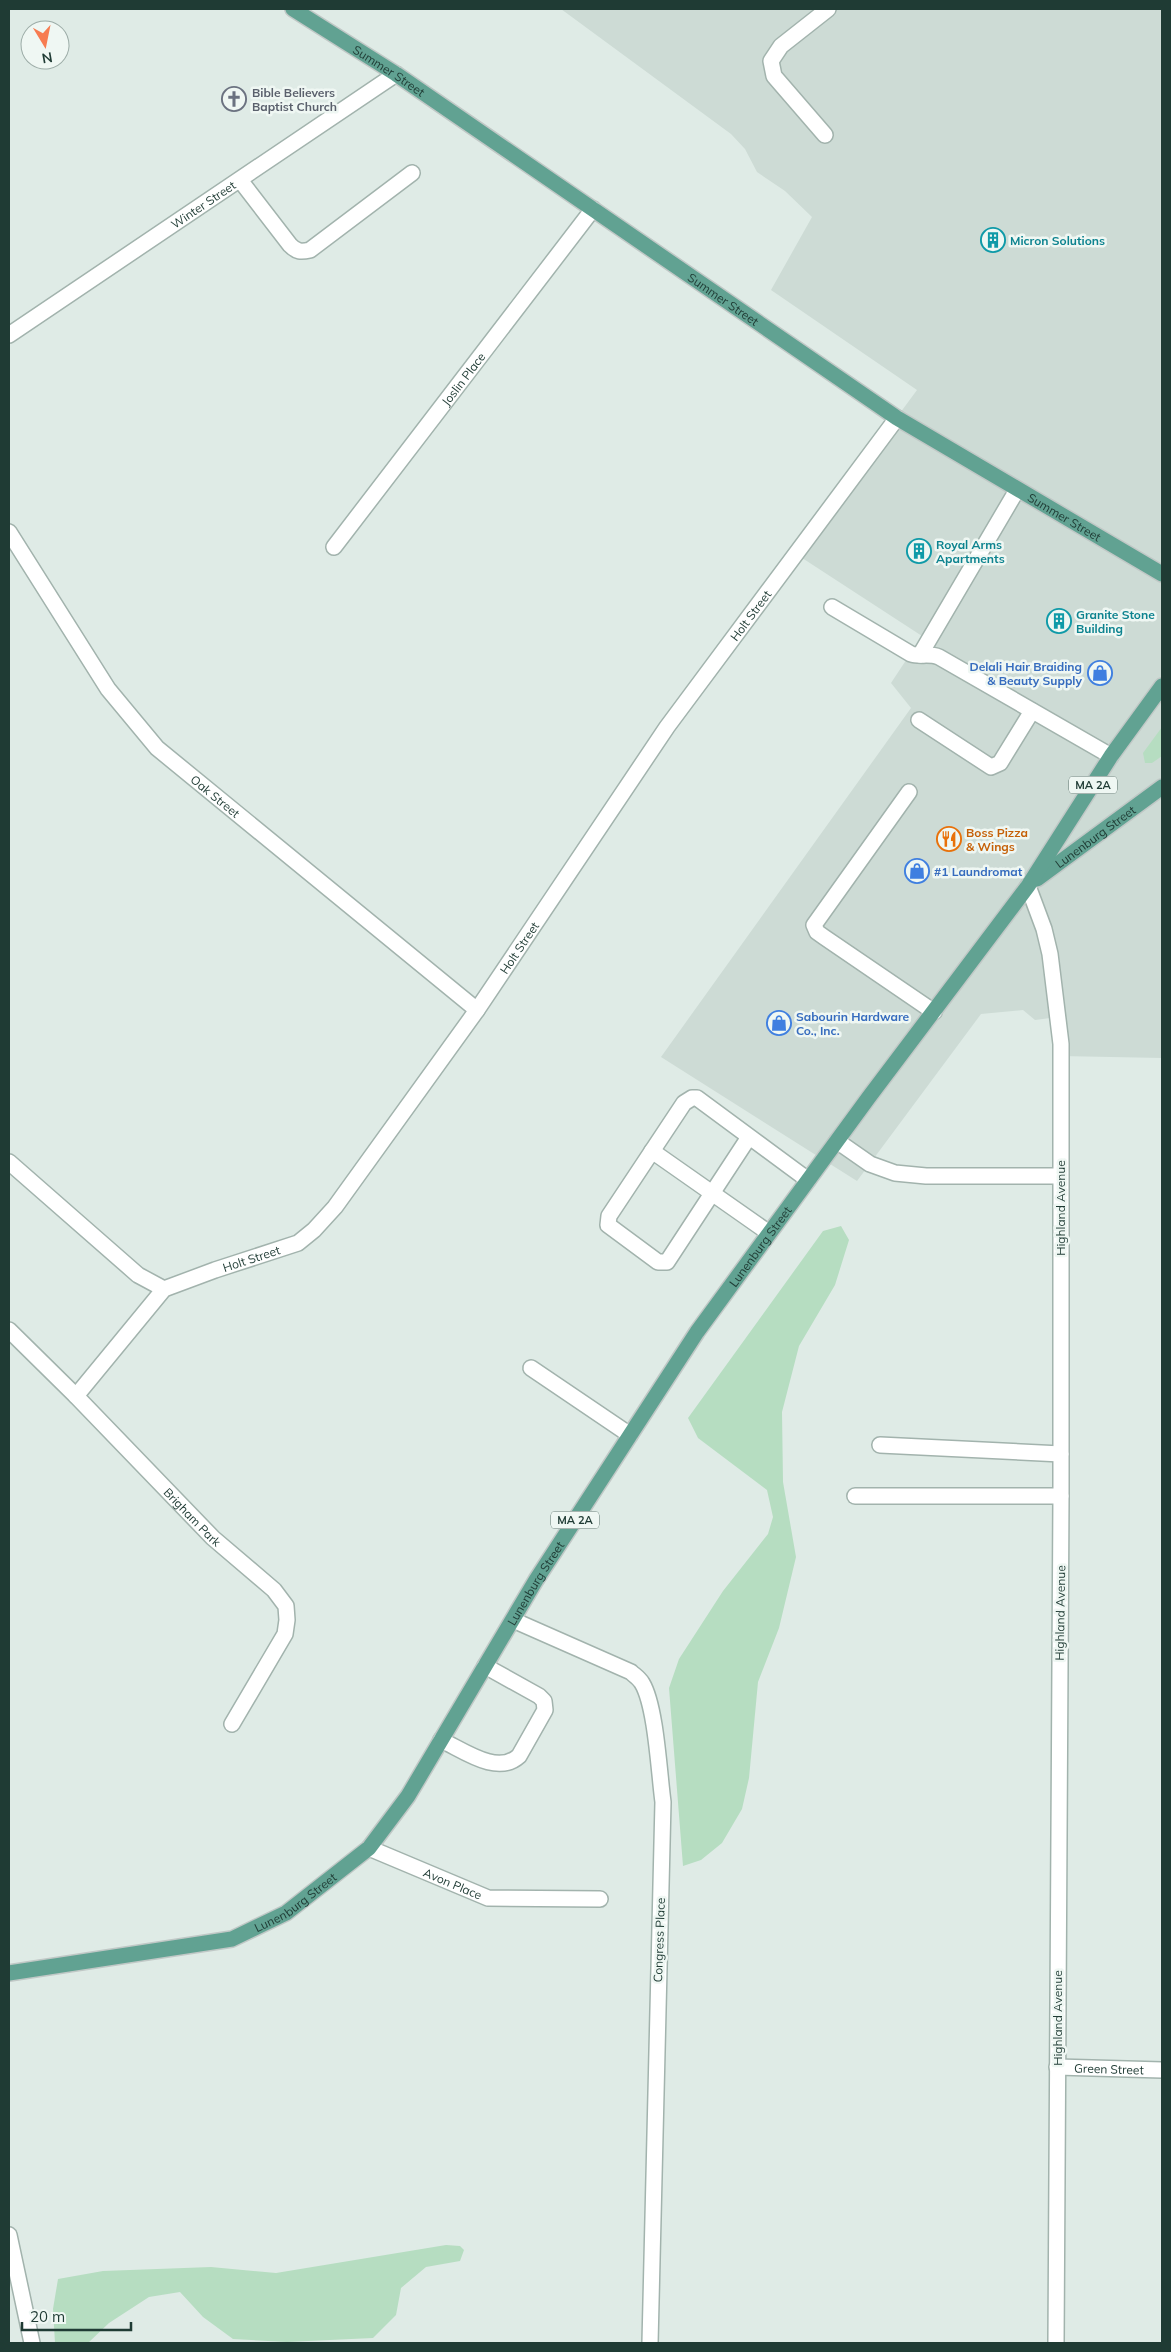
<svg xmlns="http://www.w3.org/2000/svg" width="1171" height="2352" viewBox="0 0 1171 2352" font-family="Mulish,sans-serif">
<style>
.built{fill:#cddbd5}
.green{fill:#b6ddc1}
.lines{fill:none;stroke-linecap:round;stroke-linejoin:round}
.minor-casing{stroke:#a2b3ad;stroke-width:18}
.major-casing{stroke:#c0c8c6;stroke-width:18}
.minor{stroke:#fff;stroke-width:15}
.major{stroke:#61a292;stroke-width:15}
.labels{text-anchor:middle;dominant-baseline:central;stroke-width:5;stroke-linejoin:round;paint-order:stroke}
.shield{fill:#eff7f3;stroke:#5d736d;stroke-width:1}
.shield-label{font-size:11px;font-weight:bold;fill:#1f3b34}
.street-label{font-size:12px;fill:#1f3b34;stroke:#eff7f3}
.worship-label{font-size:12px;font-weight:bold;fill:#5b616d;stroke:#eff7f3;text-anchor:start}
.culture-label{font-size:12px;font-weight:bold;fill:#0d838f;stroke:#eff7f3;text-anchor:start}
.shop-label{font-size:12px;font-weight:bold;fill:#366cbe;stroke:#eff7f3;text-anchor:start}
.food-label{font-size:12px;font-weight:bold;fill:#c56008;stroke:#eff7f3;text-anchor:start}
</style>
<rect width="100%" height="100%" fill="#dfebe6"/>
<path class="built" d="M561,9H1162V1058L1060,1056L1058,1017L1035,1020L1023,1010L981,1014L857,1181L661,1057L911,708L891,683L922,636L796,554L917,390L771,290L812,217L785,191L757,172L745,149L731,134Z"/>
<g class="green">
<path d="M1162,727V756L1152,763H1145L1143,753Z"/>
<path d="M841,1226L849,1240L835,1285L799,1346L782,1412L783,1482L796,1557L779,1628L758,1682L749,1778L742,1809L722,1843L701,1860L683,1866L669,1688L679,1659L723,1591L768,1534L773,1517L767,1490L698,1438L688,1418L823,1231Z"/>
<path d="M446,2245L460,2246L464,2250L460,2261L426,2267L401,2288L396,2315L373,2338L287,2342L233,2339L203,2317L180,2292L149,2297L109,2323L88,2343H55L53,2309L58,2279L103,2271L211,2267L276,2273Z"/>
</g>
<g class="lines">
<defs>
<g id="minor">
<path d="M825,135L774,76L771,61L781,46L828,9"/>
<path d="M240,180L290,245C297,252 301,252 310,250L412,173"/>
<path id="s1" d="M9,335L396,74"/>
<path id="s2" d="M9,532L108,689L157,748L477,1010"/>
<path id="s3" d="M334,547L593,209"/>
<path d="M832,607L911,654C920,657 929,653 939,657L1111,756"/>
<path d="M920,655L1017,490"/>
<path d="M919,720L991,767L1000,763L1032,711"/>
<path d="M909,792L814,925L817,932L824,937L934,1012"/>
<path d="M1028,886L1044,929L1050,954L1061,1044V1496L1056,2343"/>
<path d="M749,1137L667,1262H658L608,1225L609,1216L684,1103L692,1098H697C734,1125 771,1153 808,1180"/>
<path d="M837,1141L870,1164L895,1173L926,1176H1060"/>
<path d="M652,1151L769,1233"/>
<path d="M9,1162L138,1275L164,1289"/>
<path id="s4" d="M9,1330L76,1396L213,1538L274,1590L286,1606L287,1620L285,1634L232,1724"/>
<path d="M531,1368L630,1435"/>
<path id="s5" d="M76,1396L164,1289L215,1270L298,1243L314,1230L335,1207L477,1010L667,727L897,418"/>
<path d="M880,1445L1061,1454"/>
<path d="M855,1496H1061"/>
<path d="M513,1620L631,1672C634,1675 639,1678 642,1683C656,1706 659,1773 663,1802L650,2343"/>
<path d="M441,1740C463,1750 497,1776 519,1756L545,1710L544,1701L539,1696L485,1666"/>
<path id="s6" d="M369,1848L488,1898L600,1899"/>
<path id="s7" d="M1057,2067L1162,2070"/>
<path d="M9,2235L32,2343"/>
</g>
<g id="major">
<path id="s8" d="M293,9L396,74L897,418L1162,574"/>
<path id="s9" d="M1037,879L1162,787"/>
<path id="s10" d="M9,1973L232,1939L286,1913L369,1848L408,1796L536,1580L697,1332L869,1097L1028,886L1111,756L1162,686"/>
</g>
</defs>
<use href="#minor" class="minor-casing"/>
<use href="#major" class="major-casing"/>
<use href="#minor" class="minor"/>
<use href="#major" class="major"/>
</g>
<defs>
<symbol id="church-ring" viewBox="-11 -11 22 22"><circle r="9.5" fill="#eff7f3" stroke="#6b7280" stroke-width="1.5"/><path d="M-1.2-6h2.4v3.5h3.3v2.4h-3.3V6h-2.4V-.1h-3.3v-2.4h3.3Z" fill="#6b7280"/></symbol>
<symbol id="building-ring" viewBox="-11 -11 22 22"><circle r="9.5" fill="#eff7f3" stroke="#0f9aa8" stroke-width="1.5"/><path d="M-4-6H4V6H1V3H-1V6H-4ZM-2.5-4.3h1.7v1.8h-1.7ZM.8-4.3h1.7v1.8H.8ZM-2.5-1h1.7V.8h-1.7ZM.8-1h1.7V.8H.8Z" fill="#0f9aa8"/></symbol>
<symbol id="shop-ring" viewBox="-11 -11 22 22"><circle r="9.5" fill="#eff7f3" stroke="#3f7fe0" stroke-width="1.5"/><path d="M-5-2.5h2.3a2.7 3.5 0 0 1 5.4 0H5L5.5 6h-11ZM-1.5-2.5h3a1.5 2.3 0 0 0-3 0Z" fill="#3f7fe0"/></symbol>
<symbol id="restaurant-ring" viewBox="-11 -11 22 22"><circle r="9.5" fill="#eff7f3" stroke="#e8710a" stroke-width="1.5"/><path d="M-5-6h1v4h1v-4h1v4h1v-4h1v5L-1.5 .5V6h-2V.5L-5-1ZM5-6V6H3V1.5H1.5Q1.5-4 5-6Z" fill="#e8710a"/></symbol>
</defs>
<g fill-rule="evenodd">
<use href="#church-ring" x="220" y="85" width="28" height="28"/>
<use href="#building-ring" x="979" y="226" width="28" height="28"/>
<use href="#building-ring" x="905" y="537" width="28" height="28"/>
<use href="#building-ring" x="1045" y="607" width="28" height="28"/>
<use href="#shop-ring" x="1086" y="659" width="28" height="28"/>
<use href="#restaurant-ring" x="935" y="825" width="28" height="28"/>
<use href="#shop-ring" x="903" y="857" width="28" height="28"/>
<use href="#shop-ring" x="765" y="1009" width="28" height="28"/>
</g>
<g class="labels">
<g class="shield">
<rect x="1069" y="776.5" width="48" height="17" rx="4"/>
<rect x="551" y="1511.5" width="48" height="17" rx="4"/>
</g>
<g class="shield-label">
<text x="1093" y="785">MA 2A</text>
<text x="575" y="1520">MA 2A</text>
</g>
<g class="street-label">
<text stroke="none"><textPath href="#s8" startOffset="114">Summer Street</textPath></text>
<text stroke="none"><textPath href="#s1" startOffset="234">Winter Street</textPath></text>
<text stroke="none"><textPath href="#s8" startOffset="519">Summer Street</textPath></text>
<text stroke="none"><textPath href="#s3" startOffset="212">Joslin Place</textPath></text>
<text stroke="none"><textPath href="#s8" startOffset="924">Summer Street</textPath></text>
<text stroke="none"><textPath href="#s5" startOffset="1055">Holt Street</textPath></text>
<text stroke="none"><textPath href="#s2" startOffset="338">Oak Street</textPath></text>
<text stroke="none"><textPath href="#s9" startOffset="72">Lunenburg Street</textPath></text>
<text stroke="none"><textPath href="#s5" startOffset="650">Holt Street</textPath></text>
<text transform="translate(1060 1208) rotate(-90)">Highland Avenue</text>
<text stroke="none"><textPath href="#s10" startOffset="1109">Lunenburg Street</textPath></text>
<text stroke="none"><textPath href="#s5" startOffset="231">Holt Street</textPath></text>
<text stroke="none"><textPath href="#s4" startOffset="262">Brigham Park</textPath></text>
<text stroke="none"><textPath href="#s10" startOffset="704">Lunenburg Street</textPath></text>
<text transform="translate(1060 1613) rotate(-89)">Highland Avenue</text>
<text stroke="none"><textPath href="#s6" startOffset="91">Avon Place</textPath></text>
<text stroke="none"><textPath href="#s10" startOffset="299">Lunenburg Street</textPath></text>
<text transform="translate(659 1940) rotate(-88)">Congress Place</text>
<text transform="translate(1057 2018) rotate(-90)">Highland Avenue</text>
<text stroke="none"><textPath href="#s7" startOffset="52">Green Street</textPath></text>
</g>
<g class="worship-label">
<text x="252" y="92">Bible Believers<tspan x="252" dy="14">Baptist Church</tspan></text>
</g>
<g class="culture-label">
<text x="1010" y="240">Micron Solutions</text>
<text x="936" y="544">Royal Arms<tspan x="936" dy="14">Apartments</tspan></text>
<text x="1076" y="614">Granite Stone<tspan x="1076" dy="14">Building</tspan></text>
</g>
<g class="shop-label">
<text x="1082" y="666" text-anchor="end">Delali Hair Braiding<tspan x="1082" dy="14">&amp; Beauty Supply</tspan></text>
<text x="934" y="871">#1 Laundromat</text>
<text x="796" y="1016">Sabourin Hardware<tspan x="796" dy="14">Co., Inc.</tspan></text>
</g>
<g class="food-label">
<text x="966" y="832">Boss Pizza<tspan x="966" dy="14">&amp; Wings</tspan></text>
</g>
</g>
<rect width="1171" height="2352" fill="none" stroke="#1f3b34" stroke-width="20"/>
<g transform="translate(45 45) rotate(170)"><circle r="24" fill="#eff7f3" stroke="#9caca7"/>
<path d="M0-4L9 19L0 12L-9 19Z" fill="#f77c51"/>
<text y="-8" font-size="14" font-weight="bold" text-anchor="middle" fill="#1f3b34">N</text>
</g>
<path d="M22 2322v8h109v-8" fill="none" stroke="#1f3b34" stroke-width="2.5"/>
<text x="30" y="2322" font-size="15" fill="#1f3b34" stroke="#eff7f3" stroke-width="4" paint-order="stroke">20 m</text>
</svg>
